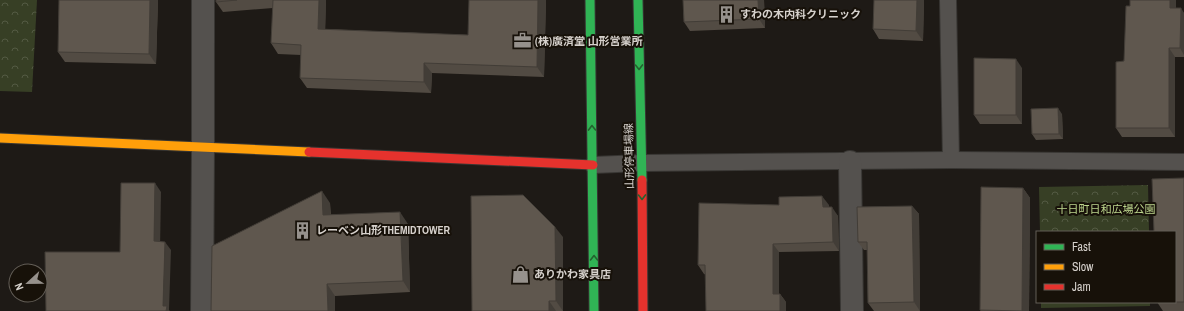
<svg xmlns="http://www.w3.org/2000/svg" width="1184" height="311" viewBox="0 0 1184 311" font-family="'Archivo Narrow','Noto Sans JP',sans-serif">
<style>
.park{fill:url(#park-crowns)}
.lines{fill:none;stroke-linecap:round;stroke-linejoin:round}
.lane-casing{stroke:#383633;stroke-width:18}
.street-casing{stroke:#383633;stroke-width:24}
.fast-casing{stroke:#383633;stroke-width:11}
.slow-casing{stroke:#383633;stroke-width:11}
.jam-casing{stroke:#383633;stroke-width:11}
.lane{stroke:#54514e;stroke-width:16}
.street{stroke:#54514e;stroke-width:22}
.fast{stroke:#30b455;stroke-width:9}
.slow{stroke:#ff9f0a;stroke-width:9}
.jam{stroke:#e5322d;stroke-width:9}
.wall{fill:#524b43}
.shaded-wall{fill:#423d37}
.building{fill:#5f574e;stroke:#423d37}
.oneway{stroke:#24622f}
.labels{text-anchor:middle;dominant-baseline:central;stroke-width:4;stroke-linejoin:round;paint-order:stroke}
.poi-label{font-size:11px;font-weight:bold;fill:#d6d1cc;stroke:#171109;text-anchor:start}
.street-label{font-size:11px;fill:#d6d1cc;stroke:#171109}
.park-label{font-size:11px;fill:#bcd58d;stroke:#171109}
</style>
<defs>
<pattern id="park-crowns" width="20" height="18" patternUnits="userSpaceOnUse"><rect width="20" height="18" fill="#373f25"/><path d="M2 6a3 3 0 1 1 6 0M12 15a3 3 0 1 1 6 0" fill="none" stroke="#535a43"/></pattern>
</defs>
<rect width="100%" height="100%" fill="#1e1a16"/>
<g class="park">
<path d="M0,0H37L32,92L0,91Z"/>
<path d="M1148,185L1149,232H1040L1039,187Z"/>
<path d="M1041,302H1150V306L1041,308Z"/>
</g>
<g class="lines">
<defs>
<g id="lane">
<path d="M948,0L951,160"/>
<path d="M593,165L642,163L951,160L1184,162"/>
</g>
<g id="street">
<path d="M850,162L852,311"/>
<path d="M202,311L203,147V0"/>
</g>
<g id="fast">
<path d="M590,0L594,311"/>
<path d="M638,0L642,180"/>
</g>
<path id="slow" d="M0,138L309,152"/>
<g id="jam">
<path d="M309,152L593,165"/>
<path d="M642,180L643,311"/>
</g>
</defs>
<use href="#lane" class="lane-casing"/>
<use href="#street" class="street-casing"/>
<use href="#fast" class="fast-casing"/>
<use href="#slow" class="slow-casing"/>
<use href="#jam" class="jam-casing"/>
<use href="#lane" class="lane"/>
<use href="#street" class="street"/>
<use href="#fast" class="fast"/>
<use href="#slow" class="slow"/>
<use href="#jam" class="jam"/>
</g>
<g class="wall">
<path d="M158,0L156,64L65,62L58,52Z"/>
<path d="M216,0H326L325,29L468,35L546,0L544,77L432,73L431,93L307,88L300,78L301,55L278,54L271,43L273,8L223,12L216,2Z"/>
<path d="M683,0H764L765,28L690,31L684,22Z"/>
<path d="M924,0L923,41L879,39L873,29Z"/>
<path d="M1130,0H1176V8L1184,13V57H1175V137H1122L1116,128L1130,6Z"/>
<path d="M1022,68V124H980L974,115Z"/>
<path d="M1062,114L1063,139L1036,140L1032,134Z"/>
<path d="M1184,178V311H1163L1157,302Z"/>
<path d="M1023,188L1030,198L1029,311H981L980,310Z"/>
<path d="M330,203L331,215L408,224L410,292L335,296V311H211Z"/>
<path d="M779,205H829V207L838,216L839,251L779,252V294H780L786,302L704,274L698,265Z"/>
<path d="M912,206L919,214L920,311H874L868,303L867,250H864L858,242Z"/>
<path d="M563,237V311H472Z"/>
</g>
<g class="shaded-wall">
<path d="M150,0H158L156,64L149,54Z"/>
<path d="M319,0H326L325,39L318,29Z"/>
<path d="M538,0H546L544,77L537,67Z"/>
<path d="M758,0H764L765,28L759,19Z"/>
<path d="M917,0H924L923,41L916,31Z"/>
<path d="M1170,0H1176V17L1170,8Z"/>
<path d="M1181,8L1184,13V55L1180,48Z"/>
<path d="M1169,48L1175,57V137L1169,128Z"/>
<path d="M1016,59L1022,68V124L1016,115Z"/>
<path d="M424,63L432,73L431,93L424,82Z"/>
<path d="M1058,108L1062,114L1063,139L1059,134Z"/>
<path d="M155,183L161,192L160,250L154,241Z"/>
<path d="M1023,188L1030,198L1029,311H1022Z"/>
<path d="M322,191L330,203L331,226L323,215Z"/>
<path d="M822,196L829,205V216L823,207Z"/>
<path d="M912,206L919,214L920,311L914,302Z"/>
<path d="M832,207L838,216L839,251L833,242Z"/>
<path d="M400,212L408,224L410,292L403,281Z"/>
<path d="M555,227L563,237V311L556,301Z"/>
<path d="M165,242L171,250L169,310L170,311H166L163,306Z"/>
<path d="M773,244L779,252V302L773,294Z"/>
<path d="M327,284L335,296V311H328Z"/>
<path d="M780,294L786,302V311H780Z"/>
<path d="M549,301L556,311H549Z"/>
</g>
<g class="building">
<path d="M59,0H150L149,54L58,52Z"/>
<path d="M216,0H237L216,2Z"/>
<path d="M273,0H319L318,29L468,35L469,0H538L537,67L424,63V82L300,78L301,45L271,43Z"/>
<path d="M683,0H758L759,19L684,22Z"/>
<path d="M874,0H917L916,31L873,29Z"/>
<path d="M1130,0H1170V8H1181L1180,48H1169V128H1116V62L1124,61L1126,6H1130Z"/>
<path d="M974,58L1016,59V115H974Z"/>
<path d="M1058,108L1059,134H1032L1031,109Z"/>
<path d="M1184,178V302H1175V232H1154L1152,179Z"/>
<path d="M121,183H155L154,241L165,242L163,306H167L166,311H46L45,252H120Z"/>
<path d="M981,187L1023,188L1022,311L980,310Z"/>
<path d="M322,191L323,215L400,212L403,281L327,284L328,311H211L212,246Z"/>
<path d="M523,195L555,227L556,301H549V311H472L471,196Z"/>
<path d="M822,196L823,207H832L833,242L773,244V294H780V311H706L705,265H698L699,203L779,205V197Z"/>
<path d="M912,206L914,302L868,303L867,242H858L857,207Z"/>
</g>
<defs><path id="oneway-chevron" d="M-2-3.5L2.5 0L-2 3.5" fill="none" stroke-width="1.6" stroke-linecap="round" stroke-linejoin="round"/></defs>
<g class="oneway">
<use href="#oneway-chevron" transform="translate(639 67) rotate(89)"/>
<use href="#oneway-chevron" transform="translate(592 128) rotate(-91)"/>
<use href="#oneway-chevron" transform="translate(642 197) rotate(89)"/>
<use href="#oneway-chevron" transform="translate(594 258) rotate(-90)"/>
</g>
<defs>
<symbol id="building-bare" viewBox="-9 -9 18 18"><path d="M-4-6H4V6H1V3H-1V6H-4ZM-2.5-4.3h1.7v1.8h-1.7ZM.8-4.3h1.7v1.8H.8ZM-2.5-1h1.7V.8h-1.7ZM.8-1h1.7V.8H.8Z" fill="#96918c" stroke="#171109" stroke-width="2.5" paint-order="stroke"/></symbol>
<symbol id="office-bare" viewBox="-9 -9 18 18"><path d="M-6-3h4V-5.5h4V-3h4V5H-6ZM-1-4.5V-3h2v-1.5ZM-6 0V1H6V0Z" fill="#96918c" stroke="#171109" stroke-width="2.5" paint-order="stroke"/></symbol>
<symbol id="shop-bare" viewBox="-9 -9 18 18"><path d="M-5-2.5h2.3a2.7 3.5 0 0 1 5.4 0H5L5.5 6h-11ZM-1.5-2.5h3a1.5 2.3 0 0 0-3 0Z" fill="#96918c" stroke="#171109" stroke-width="2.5" paint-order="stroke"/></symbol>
</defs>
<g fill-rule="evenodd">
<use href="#building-bare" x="714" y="2" width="25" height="25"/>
<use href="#office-bare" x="510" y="28" width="25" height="25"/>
<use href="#building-bare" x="290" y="218" width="25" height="25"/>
<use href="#shop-bare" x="508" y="262" width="25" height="25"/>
</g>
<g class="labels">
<g class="poi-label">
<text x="740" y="14">すわの木内科クリニック</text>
<text x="535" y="41">(株)廣済堂 山形営業所</text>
<text x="316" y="230">レーベン山形THEMIDTOWER</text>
<text x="534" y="274">ありかわ家具店</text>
</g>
<g class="street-label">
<text transform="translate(629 156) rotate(-91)">山形停車場線</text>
</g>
<g class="park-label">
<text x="1106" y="209">十日町日和広場公園</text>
</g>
</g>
<rect x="1036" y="231" width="140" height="72" fill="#171109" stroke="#635e57"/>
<rect x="1044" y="244" width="20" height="6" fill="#30b455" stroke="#635e57"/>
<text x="1072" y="251" font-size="12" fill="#d6d1cc">Fast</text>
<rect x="1044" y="264" width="20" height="6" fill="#ff9f0a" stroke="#635e57"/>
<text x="1072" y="271" font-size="12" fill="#d6d1cc">Slow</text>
<rect x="1044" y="284" width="20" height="6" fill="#e5322d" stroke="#635e57"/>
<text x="1072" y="291" font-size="12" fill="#d6d1cc">Jam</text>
<g transform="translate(28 283) rotate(248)"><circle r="19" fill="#171109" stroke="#635e57"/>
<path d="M0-3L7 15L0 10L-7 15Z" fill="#96918c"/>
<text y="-6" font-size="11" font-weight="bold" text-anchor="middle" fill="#d6d1cc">N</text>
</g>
</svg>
